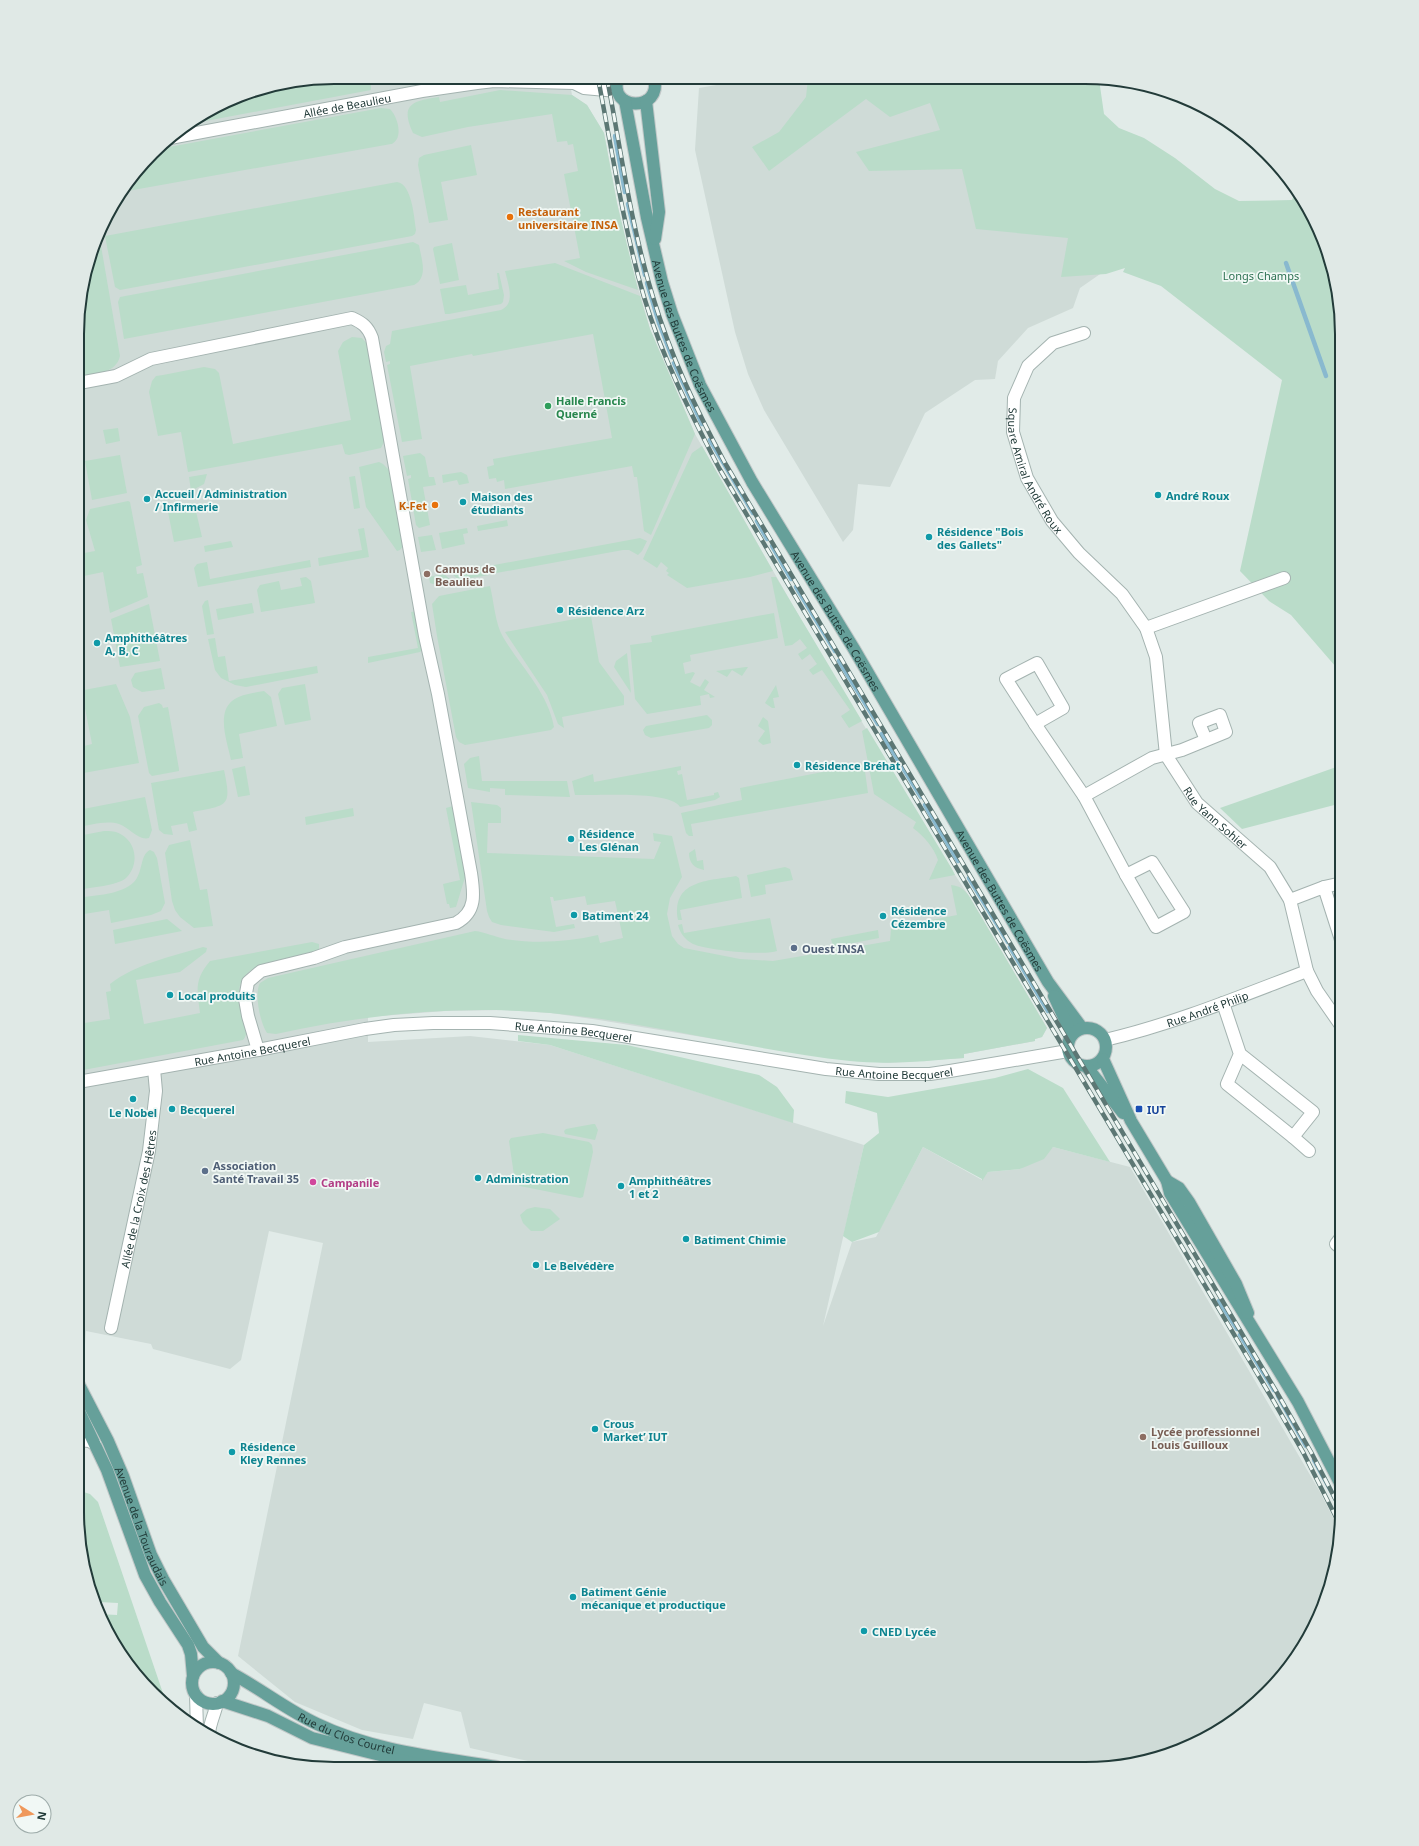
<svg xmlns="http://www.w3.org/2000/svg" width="1419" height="1846" viewBox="0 0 1419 1846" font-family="'Noto Sans',sans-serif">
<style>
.built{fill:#cfdbd7}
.green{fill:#badcc9}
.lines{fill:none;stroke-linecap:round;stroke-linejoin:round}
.stream{stroke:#89b9cf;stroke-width:4.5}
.minor-casing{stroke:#a4b3b0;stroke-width:14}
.major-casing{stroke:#c1c8c8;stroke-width:14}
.minor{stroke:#fff;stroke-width:12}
.major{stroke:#66a09a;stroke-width:12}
.rail-casing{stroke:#5c7774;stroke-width:4.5}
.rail{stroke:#f1f8f5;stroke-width:3;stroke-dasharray:9;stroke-linecap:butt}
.food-dot{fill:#e8710a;stroke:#f1f8f5;stroke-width:1.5}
.leisure-dot{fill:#2e9e5b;stroke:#f1f8f5;stroke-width:1.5}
.culture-dot{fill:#0f9aa8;stroke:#f1f8f5;stroke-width:1.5}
.education-dot{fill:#8d6e63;stroke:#f1f8f5;stroke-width:1.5}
.service-dot{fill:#5c6f8a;stroke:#f1f8f5;stroke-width:1.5}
.transit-dot{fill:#1a4fb4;stroke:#f1f8f5;stroke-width:1.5}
.hotel-dot{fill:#d1479c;stroke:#f1f8f5;stroke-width:1.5}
.labels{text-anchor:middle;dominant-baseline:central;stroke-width:3.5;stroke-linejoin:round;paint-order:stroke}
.street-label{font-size:11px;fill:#223b39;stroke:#f1f8f5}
.food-label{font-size:11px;font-weight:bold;fill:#c56008;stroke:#f1f8f5;text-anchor:start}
.park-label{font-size:11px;fill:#2d7152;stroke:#f1f8f5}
.leisure-label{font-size:11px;font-weight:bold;fill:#27864d;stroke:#f1f8f5;text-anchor:start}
.culture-label{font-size:11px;font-weight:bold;fill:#0d838f;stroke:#f1f8f5;text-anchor:start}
.education-label{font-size:11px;font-weight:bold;fill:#785e54;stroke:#f1f8f5;text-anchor:start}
.service-label{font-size:11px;font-weight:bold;fill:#4e5e75;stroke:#f1f8f5;text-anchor:start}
.transit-label{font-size:11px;font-weight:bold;fill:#164399;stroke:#f1f8f5;text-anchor:start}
.hotel-label{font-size:11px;font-weight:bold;fill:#b23c85;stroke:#f1f8f5;text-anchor:start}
.rim{fill:none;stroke:#223b39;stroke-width:2}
</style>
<rect width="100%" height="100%" fill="#e1ebe8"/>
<g class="built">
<path d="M334,77L569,78L572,95L587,105L604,133L617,203L629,256L650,329L695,434L820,653L955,875L969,896L1047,1028L1042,1037L1035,1039V1041L964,1054V1058L889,1063L830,1058L599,1020L551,1013L502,1010L445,1011L368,1017V1042L470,1036L550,1045L864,1145L823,1326L852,1242L876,1237L923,1147L982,1180L988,1172L1020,1169L1053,1147L1130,1167L1320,1492L1341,1533L1328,1594L1299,1654L1255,1705L1199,1742L1151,1760L1085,1769L559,1768L470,1748L461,1712L424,1703L413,1739L362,1730L295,1702L238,1656L323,1243L269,1231L241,1360L230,1369L153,1349L151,1344L86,1331L84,1358L77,1360L79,300L111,206L165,141L251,91Z"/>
<path d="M757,78L1092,79L1129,254L1080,288L1073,308L1028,328L998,361L995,379L975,380L925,413L890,487L858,484L853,530L843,542L764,410L748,374L735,332L695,150L699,88Z"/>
</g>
<g class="green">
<path d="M334,77H416L371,85V90L195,123L251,91Z"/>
<path d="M808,78L1099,79L1104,114L1119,128L1144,138L1175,158L1215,189L1239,201L1292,200L1296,191L1315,220L1333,268L1342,334V674L1291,615L1269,601L1240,571L1282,380L1161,286L1123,272L1125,268L1106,274L1061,277L1068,238L976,229L962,169L869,171L856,152L940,130L930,103L890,117L866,99L769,171L752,147L779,132L806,97Z"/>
<path d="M500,90L572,95L587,105L604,133L617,203L638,290L586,272L564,261L580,258L564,174L578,171L573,144L568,145L567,141L557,142L552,114L468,127L422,137L413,133C399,103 414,101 439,97L440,102Z"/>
<path d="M381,108L390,109C398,117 404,139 391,144L122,192L158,149Z"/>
<path d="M471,145L477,175L441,182L448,220L429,223L418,165L419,158L424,155Z"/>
<path d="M397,182C412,184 414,217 416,230L415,234L412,236L120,290L115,287L105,236Z"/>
<path d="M100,240L120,356C116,374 94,374 79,376V300Z"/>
<path d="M413,242L419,245C421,258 429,277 414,285L124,339L118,302L120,297Z"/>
<path d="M452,243L459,280L440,284L433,249L434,247Z"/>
<path d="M555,263L640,296L650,329L695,434L651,535L644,531L637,477H634L632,466L505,489L504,480L497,482L496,478L489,479L487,467L494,465L493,459L612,438L593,334L473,356L472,354L410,366L422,439L402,442L387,365L390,364V361L386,362L384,352L386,346L390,344L392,331L501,310C516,304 508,284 505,271Z"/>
<path d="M497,273H499L504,295L503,302L501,304L449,314H445L440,289L466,285L468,295L499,289Z"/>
<path d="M352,337L362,338L369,346L385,440L381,448L349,455L345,454L342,444L188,472L181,432L158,436L149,392L152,381L156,376L163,375L204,367L215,369L219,373L233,444L351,420L338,351L343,342Z"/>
<path d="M118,428L120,441L106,444L103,430Z"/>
<path d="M702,446L773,571L750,577L687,588L667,575L669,573L666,571L668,568L661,562L657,568L643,559L692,453Z"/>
<path d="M420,453L425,457L429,477H434L436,485L423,487L430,525L419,528L416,525L408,479L411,478V475L407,476L403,456Z"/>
<path d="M120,455L127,493L92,500L85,461Z"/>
<path d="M379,462L383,464L390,471L403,546L400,550L397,551L366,507L359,467Z"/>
<path d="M461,472L467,475L469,483L459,485L457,480L443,483L442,475Z"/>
<path d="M207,474L204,484L191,491L189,477Z"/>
<path d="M355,476L360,508L354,509L349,477Z"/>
<path d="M128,501L130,502L142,565L136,567L137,574L143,573L148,597L110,613L103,572L79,577V554L95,551L86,520L90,509Z"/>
<path d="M194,503L202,537L174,542L167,507Z"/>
<path d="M507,520L508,526L478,531L477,526Z"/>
<path d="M364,528L369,557L319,566L318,558L362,550L358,529Z"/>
<path d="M467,528L468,533L463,534L465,544L442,549L439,533Z"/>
<path d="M432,535L436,550L421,552L418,537Z"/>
<path d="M640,538L647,541L642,551L638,555L629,550H623L491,574L489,566Z"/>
<path d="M231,541L233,547L205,552L204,546Z"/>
<path d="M310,560L311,567L198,587L194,568L197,564L207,562L210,579Z"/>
<path d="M487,566L489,575L459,580L451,573Z"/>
<path d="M444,574L452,581L433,584L430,583L429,577Z"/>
<path d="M306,577L311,581L315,603L261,612L257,590L260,585L279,581L281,590L302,586L300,578Z"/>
<path d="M771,577H776L862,721L849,728L841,716L850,710L822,670L813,675L809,670L817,664L810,654L802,660L798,654L807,648L800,639L792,645L785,646Z"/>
<path d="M490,586C494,602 495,623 503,637C520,666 548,692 554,727L551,730L465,745L459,742L456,737L437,636L432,604L439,596Z"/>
<path d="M208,600L214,634L207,635L202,606L205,601Z"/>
<path d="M252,603L254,613L218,620L216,609Z"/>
<path d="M149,604L160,661L120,667L111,619Z"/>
<path d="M417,611L422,650L420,652L368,663V657L418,648L411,612Z"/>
<path d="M774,613L778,638L690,655L691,661L683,663L685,674L693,672L695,673L690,682L700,687L705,679L709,682L704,690L715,697L710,698L709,694L700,696L701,705L647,714L635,699L630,645L652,642L651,636Z"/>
<path d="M591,616L599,662L624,696V705L562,717L564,728L558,724L547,695L505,632Z"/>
<path d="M215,638L218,657L225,656L229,681L317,666L318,673L246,687L235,685L221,678L215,670L208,639Z"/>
<path d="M627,653L631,693L614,667L616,661Z"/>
<path d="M746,667H748L742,676L732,670L727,677L716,671Z"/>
<path d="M161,668L165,689L142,692L133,687L131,680L135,673Z"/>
<path d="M116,684L130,717L139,763L78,774V758L84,757V746L92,744L82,693L84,690Z"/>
<path d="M305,684L311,720L285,725L278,694L282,688Z"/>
<path d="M776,685L779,697L773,698L775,708H772L765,703Z"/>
<path d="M264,691L271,697L277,726L239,734L243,758L231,760C228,744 216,714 232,701C240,694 254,693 264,691Z"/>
<path d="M159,703L162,705L163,708L168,707L179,769V771L152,776L149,773L138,716L144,707Z"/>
<path d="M707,715L712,720V725L709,728L651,738L645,735L643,730L646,726Z"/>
<path d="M763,717L768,721L771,743L763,745L758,741L765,731L758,726Z"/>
<path d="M867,728L952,869L955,875L929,880L938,860C934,848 924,836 913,828L916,822L874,794L862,731Z"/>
<path d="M479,756L482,781H567L570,797L505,795V789L490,788V792L468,788L464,764L470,758Z"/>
<path d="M864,764L868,793L691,824L693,836H689L686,833L681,813L742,800L740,788Z"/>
<path d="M1342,765V803L1242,829L1220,808Z"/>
<path d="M245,766L250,795L238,797L232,769Z"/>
<path d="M681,766V770L677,771L678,775L682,774L687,800L714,795V793L718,792L720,797L715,800L680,807C671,790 595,796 575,795L572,781L593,774L594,782Z"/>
<path d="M224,770C232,807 228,805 193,812L197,830L189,832L187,823L171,826L173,835L164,834L159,830L151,783Z"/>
<path d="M145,797L152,830L149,838C138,841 129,827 119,824C106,820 91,825 78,827V810Z"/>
<path d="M471,802L497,805L501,808V823H488L487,853L654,859L661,842L654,841L653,833L672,836L682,877L670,898L667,914L672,936L678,944L684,948L740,959L773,961L890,941L891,928L957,915L951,885C960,886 964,889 969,896L1047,1028L1042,1037L1035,1039V1041L964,1054V1058C926,1061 888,1065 850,1061C749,1050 651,1022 550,1013C458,1005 367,1014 276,1034L267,1033C260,1023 254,993 260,983L268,978L475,931C485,932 495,937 505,939C537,944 567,942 598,935L600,943L623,938L615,901L587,905L585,896L554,901L553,897H550L556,927L574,924L575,928L554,932L501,925L492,922L489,917L487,911Z"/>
<path d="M453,806L466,874L456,907L450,908L449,904H447L443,884L460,880L446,808Z"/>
<path d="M353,808L354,816L306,825L305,817Z"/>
<path d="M104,831C110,831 117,831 122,835C137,844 139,866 126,878C117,886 91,887 78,890V836Z"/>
<path d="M190,840L200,890L207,889L213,926L194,928L180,917L175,910L172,901L165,853L169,845Z"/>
<path d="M695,849L697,861L703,860L704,870C694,868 689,863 689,853Z"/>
<path d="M150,850L154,852L157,858L165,903L161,911L151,915L111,923L109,910L78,915V898C95,895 121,895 134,882C143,873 140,854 150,850Z"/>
<path d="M785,867L790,869L793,880L765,885L766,894L751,897L747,875Z"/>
<path d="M736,876L739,878L742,898L680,910L682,920H678C671,880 708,881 736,876Z"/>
<path d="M770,918L777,951C762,956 707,950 693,944C685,940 680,933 678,925L682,924L684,933Z"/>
<path d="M167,919L182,931L115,944L113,930Z"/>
<path d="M878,930L879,938L833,947L831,939Z"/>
<path d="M312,942L319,944V951C302,955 266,961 253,969C221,988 257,1025 243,1040L78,1071V1024L110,1019L106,992L111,991L110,984C137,963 171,957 203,947L207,948L206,952L180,972L136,980L144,1024L200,1013C197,990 194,980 210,961Z"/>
<path d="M518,1035L627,1045L759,1075L777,1087L794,1110L793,1123L550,1045L518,1041Z"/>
<path d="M1028,1069L1063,1088L1110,1162L1053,1147L1044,1159L1020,1169L988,1172L982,1181V1179L923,1147L879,1232L852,1242L843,1236L864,1145L879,1133L877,1113L845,1103L846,1091L888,1097L995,1078Z"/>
<path d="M593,1124H595L598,1130L595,1140L565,1134L564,1131L566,1129Z"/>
<path d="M543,1133L589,1142L592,1145L593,1152L583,1197L580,1198L520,1186L515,1182L509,1141L511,1138Z"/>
<path d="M535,1207L550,1209L560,1219L543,1231H531L523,1223L520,1215L527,1209Z"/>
<path d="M77,1490L90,1494L98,1502L167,1705L141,1682L104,1626L99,1614L117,1615L118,1603L99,1602L98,1612L86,1578L77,1512Z"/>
</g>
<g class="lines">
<g class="stream">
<path d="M615,136L625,192"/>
<path d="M628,204L645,275"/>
<path d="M1286,263L1326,376"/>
<path d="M647,283L659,323L672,357"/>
<path d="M674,363L702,424"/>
<path d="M710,440L753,513"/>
<path d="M757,521L767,539"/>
<path d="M772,546L791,579"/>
<path d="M796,587L835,651"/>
<path d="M839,661L878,724"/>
<path d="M882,734L921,797"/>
<path d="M925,805L958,861"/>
<path d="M969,878L1008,942"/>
<path d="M1010,947L1048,1011"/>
<path d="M1219,1301L1237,1329"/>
<path d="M1240,1335L1274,1390"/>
<path d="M1278,1396L1306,1446"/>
<path d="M1314,1460L1341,1509"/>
</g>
<defs>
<g id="minor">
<path d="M574,83L584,88L617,91"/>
<path id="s1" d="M170,138L422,91L477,83L494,81L574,83L586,80L617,79"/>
<path id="s2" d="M1084,333L1053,343L1028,366L1014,398L1013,432L1027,478L1052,521L1079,553L1122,594L1146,628L1156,657L1166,755L1197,803L1270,867L1290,900L1307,971L1317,991L1342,1027"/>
<path d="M79,383L116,376L151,359L352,318C363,323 368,327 372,338L425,636L438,694L471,873C474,893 477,912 456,923L345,947L314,958L261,971L248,982L245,999L248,1016L258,1050"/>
<path d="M1146,628L1284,578"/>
<path d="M1037,663L1063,708L1035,724L1006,679Z"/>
<path d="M1035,724L1084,796L1126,875"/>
<path d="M1084,796L1152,758L1182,750L1226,732L1220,715L1199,723L1206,740"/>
<path d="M1152,862L1184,912L1156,927L1126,875Z"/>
<path d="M1324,887L1342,883"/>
<path d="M1290,900L1324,887L1342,943"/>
<path d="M1223,1003L1240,1054L1227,1084L1293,1137L1313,1112L1240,1054"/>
<path id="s3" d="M1105,1040C1174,1024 1241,996 1307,971"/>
<path id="s4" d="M78,1082L258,1050L365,1029L394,1025L433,1023H490L592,1031L826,1069L879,1074H930L950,1071L1068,1051"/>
<path d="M1293,1137L1309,1151"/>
<path d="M1342,1249L1336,1244L1342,1236"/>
<path id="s5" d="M111,1328L149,1151L156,1091L154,1069"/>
<path d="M77,1440L89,1441L95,1444"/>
<path d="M196,1695L197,1729"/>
<path d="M209,1735C209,1724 215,1714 217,1703"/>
</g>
<g id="major">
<path d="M618,78C607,111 663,113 654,78"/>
<path id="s6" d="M625,101L647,218L662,282L672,314L700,385L752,482L854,649L1048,982L1082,1028"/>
<path d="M646,101L659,212L655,239"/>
<path d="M1054,996L1072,1035"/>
<circle cx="1087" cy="1047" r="19"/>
<path d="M1103,1059L1131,1121L1167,1181L1170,1193L1298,1402L1341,1485"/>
<path d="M1086,1066L1123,1113"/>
<path d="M1167,1181L1179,1188L1189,1202L1236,1284L1248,1313"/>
<path id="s7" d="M77,1381L108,1441L123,1476L151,1555L163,1579L203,1647L219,1663"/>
<path d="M77,1407L107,1470L145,1575L160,1602L188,1645L191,1654L193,1676"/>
<circle cx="213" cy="1683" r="21"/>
<path id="s8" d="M231,1673C261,1689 287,1710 317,1724C373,1751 437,1757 497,1767"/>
<path d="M222,1701L268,1716L312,1738L428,1767"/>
</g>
</defs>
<use href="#minor" class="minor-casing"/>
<use href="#major" class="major-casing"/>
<use href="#minor" class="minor"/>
<use href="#major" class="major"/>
<defs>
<g id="rail">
<path d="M598,78C612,150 623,225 644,297C662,357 690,412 719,468L1270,1395L1303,1452L1341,1527"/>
<path d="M607,78C621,151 631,226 653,297C671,357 696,409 725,463L1276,1391L1311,1452L1341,1510"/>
</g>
</defs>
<use href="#rail" class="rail-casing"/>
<use href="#rail" class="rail"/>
</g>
<g class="food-dot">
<circle cx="510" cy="217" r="4"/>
<circle cx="435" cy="505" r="4"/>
</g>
<circle class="leisure-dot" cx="548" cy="406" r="4"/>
<g class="culture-dot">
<circle cx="1158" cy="495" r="4"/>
<circle cx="147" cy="499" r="4"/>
<circle cx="463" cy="502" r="4"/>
<circle cx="929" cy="537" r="4"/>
<circle cx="560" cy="610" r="4"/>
<circle cx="97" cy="643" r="4"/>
<circle cx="797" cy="765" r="4"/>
<circle cx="571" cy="839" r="4"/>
<circle cx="574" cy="915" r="4"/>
<circle cx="883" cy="916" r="4"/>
<circle cx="170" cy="995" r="4"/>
<circle cx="133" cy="1099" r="4"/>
<circle cx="172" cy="1109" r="4"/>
<circle cx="478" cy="1178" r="4"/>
<circle cx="621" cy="1186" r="4"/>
<circle cx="686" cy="1239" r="4"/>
<circle cx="536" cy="1265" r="4"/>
<circle cx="595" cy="1429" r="4"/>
<circle cx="232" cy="1452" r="4"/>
<circle cx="573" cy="1597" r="4"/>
<circle cx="864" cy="1631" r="4"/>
</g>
<g class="education-dot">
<circle cx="427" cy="574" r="4"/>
<circle cx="1143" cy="1437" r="4"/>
</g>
<g class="service-dot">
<circle cx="794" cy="948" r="4"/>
<circle cx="205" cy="1171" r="4"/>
</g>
<rect class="transit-dot" x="1135" y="1105" width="8" height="8" rx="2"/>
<circle class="hotel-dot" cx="313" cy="1182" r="4"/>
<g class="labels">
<g class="street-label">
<text stroke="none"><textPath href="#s1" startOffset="180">Allée de Beaulieu</textPath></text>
<text stroke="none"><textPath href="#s6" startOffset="243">Avenue des Buttes de Coësmes</textPath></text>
<text stroke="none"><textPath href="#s2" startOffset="179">Square Amiral André Roux</textPath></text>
<text stroke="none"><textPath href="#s6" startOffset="567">Avenue des Buttes de Coësmes</textPath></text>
<text stroke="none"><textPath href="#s2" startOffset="586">Rue Yann Sohier</textPath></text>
<text stroke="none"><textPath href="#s6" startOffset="891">Avenue des Buttes de Coësmes</textPath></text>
<text stroke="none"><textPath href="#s3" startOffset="107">Rue André Philip</textPath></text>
<text stroke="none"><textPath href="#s4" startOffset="501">Rue Antoine Becquerel</textPath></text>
<text stroke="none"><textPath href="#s4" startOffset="177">Rue Antoine Becquerel</textPath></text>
<text stroke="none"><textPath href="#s4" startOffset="825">Rue Antoine Becquerel</textPath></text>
<text stroke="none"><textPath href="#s5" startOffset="132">Allée de la Croix des Hêtres</textPath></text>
<text stroke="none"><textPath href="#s7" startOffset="159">Avenue de la Touraudais</textPath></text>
<text stroke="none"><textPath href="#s8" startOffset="131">Rue du Clos Courtel</textPath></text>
</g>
<g class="food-label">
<text x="518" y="211">Restaurant<tspan x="518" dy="13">universitaire INSA</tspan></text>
<text x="427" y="505" text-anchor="end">K-Fet</text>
</g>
<g class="park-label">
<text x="1261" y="275">Longs Champs</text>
</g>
<g class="leisure-label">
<text x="556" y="400">Halle Francis<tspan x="556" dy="13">Querné</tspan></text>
</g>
<g class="culture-label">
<text x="155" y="493">Accueil / Administration<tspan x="155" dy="13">/ Infirmerie</tspan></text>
<text x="1166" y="495">André Roux</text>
<text x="471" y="496">Maison des<tspan x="471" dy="13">étudiants</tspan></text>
<text x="937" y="531">Résidence "Bois<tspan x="937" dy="13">des Gallets"</tspan></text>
<text x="568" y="610">Résidence Arz</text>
<text x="105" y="637">Amphithéâtres<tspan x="105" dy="13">A, B, C</tspan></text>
<text x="805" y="765">Résidence Bréhat</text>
<text x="579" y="833">Résidence<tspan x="579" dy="13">Les Glénan</tspan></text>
<text x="891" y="910">Résidence<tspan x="891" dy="13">Cézembre</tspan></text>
<text x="582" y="915">Batiment 24</text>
<text x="178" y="995">Local produits</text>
<text x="180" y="1109">Becquerel</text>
<text x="133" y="1112" text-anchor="middle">Le Nobel</text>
<text x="486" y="1178">Administration</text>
<text x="629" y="1180">Amphithéâtres<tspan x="629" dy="13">1 et 2</tspan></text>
<text x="694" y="1239">Batiment Chimie</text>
<text x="544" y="1265">Le Belvédère</text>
<text x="603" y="1423">Crous<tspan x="603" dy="13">Market’ IUT</tspan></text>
<text x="240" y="1446">Résidence<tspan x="240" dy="13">Kley Rennes</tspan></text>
<text x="581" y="1591">Batiment Génie<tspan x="581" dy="13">mécanique et productique</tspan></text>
<text x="872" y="1631">CNED Lycée</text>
</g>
<g class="education-label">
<text x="435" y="568">Campus de<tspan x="435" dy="13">Beaulieu</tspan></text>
<text x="1151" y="1431">Lycée professionnel<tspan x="1151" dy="13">Louis Guilloux</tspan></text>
</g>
<g class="service-label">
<text x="802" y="948">Ouest INSA</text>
<text x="213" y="1165">Association<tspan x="213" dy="13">Santé Travail 35</tspan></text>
</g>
<g class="transit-label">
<text x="1147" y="1109">IUT</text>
</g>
<g class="hotel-label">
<text x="321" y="1182">Campanile</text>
</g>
</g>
<path d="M0 0H1419V1846H0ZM334 84H1085A250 250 0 0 1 1335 334V1512A250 250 0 0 1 1085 1762H334A250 250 0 0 1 84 1512V334A250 250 0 0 1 334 84Z" fill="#e0e9e6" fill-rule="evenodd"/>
<path class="rim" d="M334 84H1085A250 250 0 0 1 1335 334V1512A250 250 0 0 1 1085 1762H334A250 250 0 0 1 84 1512V334A250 250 0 0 1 334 84Z"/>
<g transform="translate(32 1814) rotate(101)"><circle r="19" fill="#f1f8f5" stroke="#9eacaa"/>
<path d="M0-3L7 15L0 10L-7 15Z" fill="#ef985b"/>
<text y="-6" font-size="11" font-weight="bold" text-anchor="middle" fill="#223b39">N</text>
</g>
</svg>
